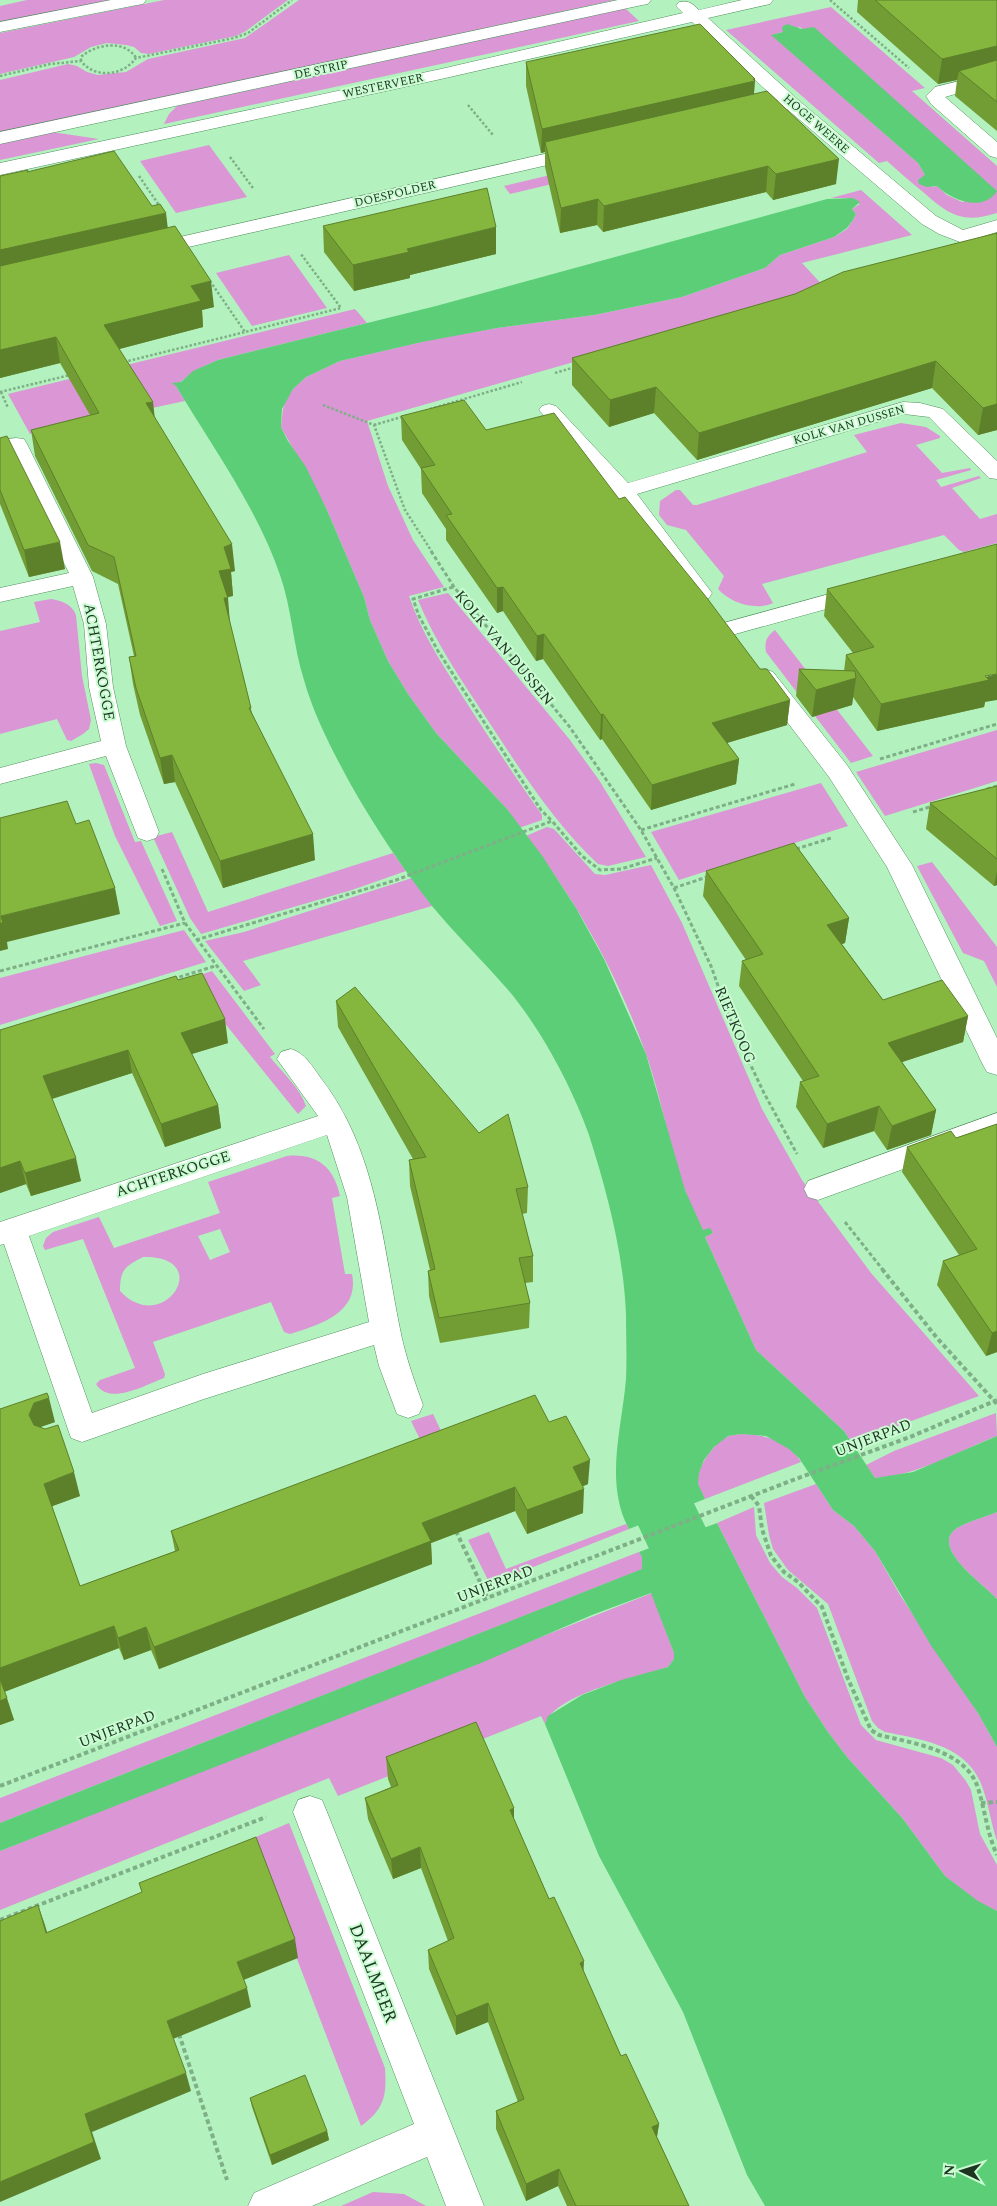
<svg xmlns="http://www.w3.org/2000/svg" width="997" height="2206" viewBox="0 0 997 2206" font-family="Spectral,serif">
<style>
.green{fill:#da96d5;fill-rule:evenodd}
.water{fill:#5cce78}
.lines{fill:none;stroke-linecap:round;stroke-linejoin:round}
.canal{fill:#5cce78;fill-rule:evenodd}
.minor-casing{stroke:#549060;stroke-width:1}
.path-far2{stroke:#7eaf87;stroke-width:2.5;stroke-dasharray:2.5 2;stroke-linecap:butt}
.path-far1{stroke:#7eaf87;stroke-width:3;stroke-dasharray:4 2.5;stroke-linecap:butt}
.path{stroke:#7eaf87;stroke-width:4;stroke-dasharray:4.5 3;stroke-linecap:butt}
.minor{fill:#fff;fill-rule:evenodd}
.wall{fill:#729d35}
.shaded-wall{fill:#5d802b}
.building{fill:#85b73e;stroke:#5d802b}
.labels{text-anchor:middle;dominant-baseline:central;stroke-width:4;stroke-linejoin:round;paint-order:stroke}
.far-street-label{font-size:12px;fill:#1d3622;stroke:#cafcd2}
.street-label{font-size:15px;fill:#1d3622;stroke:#cafcd2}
.near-street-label{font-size:18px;fill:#1d3622;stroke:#cafcd2}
</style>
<rect width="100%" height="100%" fill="#b3f2be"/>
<g class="green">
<path d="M27,0H111L100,4L0,24V6Z"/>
<path d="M164,0H288L246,31L236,36L149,54L141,53L134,47L126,45L107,43L91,47L74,57L0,74V33Z"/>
<path d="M299,0H615L0,133V80L68,64L77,66L87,72L98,75L126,72L148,59L245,38Z"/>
<path d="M831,7L925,88L912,91L997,166V191L800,27L772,35L918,163L932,187L937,186L947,195L962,202L997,191V213C962,224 949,215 923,192C911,182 899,172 887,161L879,163L726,30Z"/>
<path d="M622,9H626L639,21L164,124L169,114L177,106Z"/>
<path d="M52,132L99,139L0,160V144Z"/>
<path d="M209,145L247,197L176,213L140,161Z"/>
<path d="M584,167L590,175L510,194L504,186Z"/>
<path d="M861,190L912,235L802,263L827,290L367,421L388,486L413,540L444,587L409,596C421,632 441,662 461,694C487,735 514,775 542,815V820L519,828L507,809L436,733L408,694L388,661L370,620L364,597L326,508L281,427L283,409L286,399L293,389L306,377L340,361L434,339L497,328L594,315L682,297L765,268L780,255L834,237L847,229L853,220L856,214L852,209L860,204L847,198H831Z"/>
<path d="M289,255L327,308L252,326L216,273Z"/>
<path d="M355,309L367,323L218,360C201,367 189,374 176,386L185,401L30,434L8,394Z"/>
<path d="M901,423L926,427L940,436V438L916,445L942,473L970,468L971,470L936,480L941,487L979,476L981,478L952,488L980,519L997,514V543L964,552L959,550L944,535L762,584L773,603C755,611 731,603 718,589L724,576L686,530L667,525L659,515L660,501L676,490H680L693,505H697L867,452L854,435Z"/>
<path d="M448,593L570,740L599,780L646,857L608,866L598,864C553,822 520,769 487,719C462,681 435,642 418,600Z"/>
<path d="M51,599C62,601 72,604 76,615L82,676L91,720L89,729L83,734L71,741L67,740L57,719L0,734V631L40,622L34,602Z"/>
<path d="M775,630L873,756L851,763L766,652C764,641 767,636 775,630Z"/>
<path d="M997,730V781L885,816L856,772Z"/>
<path d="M96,763L104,765L135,842L141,841L177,921L160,926L115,836L89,764Z"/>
<path d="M821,783L848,826L679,880L651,832Z"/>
<path d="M547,827L554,829L595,874L605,875L651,865L682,923L762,1109L802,1180L871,1273L979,1396L852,1443L844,1431L756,1350L705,1237L713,1233L703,1230C673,1177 666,1110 646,1054C618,976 577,901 526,836Z"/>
<path d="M172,832L208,912L393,853L406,871L352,890L201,934L190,918L153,837Z"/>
<path d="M932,862L997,947V987L984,961L963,953L917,866Z"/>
<path d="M412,878L432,906L243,961L261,985L244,991L205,941L244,932Z"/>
<path d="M184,930L206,962L0,1025V978Z"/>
<path d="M212,971L275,1054L270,1057C282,1072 300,1088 306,1106L298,1114L223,1021L191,978Z"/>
<path d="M287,1156C318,1153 334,1168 340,1196L332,1198L345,1274H352C360,1313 319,1325 290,1334L284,1332L271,1302L153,1342L165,1374L164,1378C145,1385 109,1406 96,1384L100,1380L135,1368L83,1239L45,1250L43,1246L46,1238L53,1232L99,1217L114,1248L220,1213L208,1182ZM220,1229L230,1252L210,1260L198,1236ZM143,1257C216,1255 164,1338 120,1291C120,1270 125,1266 143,1257Z"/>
<path d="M996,1413L997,1436C956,1452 920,1475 875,1478L866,1465L894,1451Z"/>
<path d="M433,1414L484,1521L464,1529L411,1421Z"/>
<path d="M741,1434C763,1434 790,1441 801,1462L705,1499C703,1495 699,1489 698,1484C695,1469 715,1441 729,1436C733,1435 738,1434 741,1434Z"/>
<path d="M816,1484L833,1510L854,1526L875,1551L900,1595L978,1713L997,1747V1841C991,1824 989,1806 983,1789C969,1745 923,1740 885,1732L878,1728L872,1721L828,1604L788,1570L773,1549L769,1535L764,1503Z"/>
<path d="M754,1507L756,1535L770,1563L782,1577L797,1588L817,1608L861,1725L876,1740L941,1758L953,1765L966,1781L971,1790L980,1834L997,1865V1911L978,1902L945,1876L903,1819L847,1757L828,1732L805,1697L717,1523Z"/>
<path d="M997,1512V1599C985,1585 928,1547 957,1528C969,1521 985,1517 997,1512Z"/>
<path d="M626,1524L629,1529L490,1584L468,1540L489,1532L506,1569Z"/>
<path d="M639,1552L642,1557L643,1569L0,1823V1798Z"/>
<path d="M652,1593L674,1653V1659L668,1667C639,1677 556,1693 545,1724L541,1716L338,1796L329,1778L0,1910V1851Z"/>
<path d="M289,1823L385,2068C387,2096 384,2109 361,2126L251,1839Z"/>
<path d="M373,2192L404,2194L426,2206H341Z"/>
</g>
<g class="water">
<path d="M787,24L802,29L814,27L997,191C983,213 951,200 937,186L927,187L919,184L918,180L925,175L918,163L771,35L783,32L782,27Z"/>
<path d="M853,198L860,202L852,209L856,214L853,220L847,228L834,237L780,255L765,268L682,297L594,315L497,328L422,342L340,361L306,377L293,389L282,409L281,427L288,441L306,467L326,508L364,597L370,620L388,661L408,694L436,733L507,809L543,857L576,908L604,959L646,1054L685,1190L703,1230L710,1228L713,1233L705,1237L756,1350L844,1431L875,1478L913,1472L997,1436V1512C985,1517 969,1521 957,1528C928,1547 985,1585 997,1599V1747L978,1713L932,1647L875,1551L854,1526L833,1510L799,1458L789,1449L766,1436L741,1434L728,1436L714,1447L704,1460L699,1473L698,1484L705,1499L629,1529C604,1483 622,1428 626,1379C627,1358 626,1336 626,1316C624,1255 607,1192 589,1135C573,1089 541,1029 509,991C484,962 456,935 432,906C402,868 375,827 351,785C333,752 314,716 304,680C293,646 292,609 280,575C256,506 213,448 176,386L172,383L181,382L193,371L218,360L436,306L827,199Z"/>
<path d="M717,1523L805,1697L828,1732L847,1757L903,1819L945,1876L978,1901L997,1911V2206H765L747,2175L683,2012L599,1856L545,1724L548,1716L582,1695L621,1680L668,1667L674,1659V1653L651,1593L592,1615L481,1663L0,1851V1823L642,1569V1557L639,1552Z"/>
</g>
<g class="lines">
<path class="canal" d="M658,1408L681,1416L691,1436V1497L746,1611L736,1633L712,1642L688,1633L625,1497V1436L635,1416Z"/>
<defs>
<g id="minor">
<path d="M111,0H146L143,4L137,5L0,32V22Z"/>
<path d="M618,0H651L648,4L642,5L0,144V132Z"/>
<path d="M742,0H773L770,4L708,18L797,99L936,216L963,230L997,220V232L981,237L997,243V256L939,234L922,224L787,109L746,119L740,118L737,114L740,110L778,101L692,22L441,79L0,175V163L441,69L683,13L676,6L679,2C688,0 692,3 699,10Z"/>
<path d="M997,72V82L945,97L997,142V158L990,156L931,104L926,96L935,87Z"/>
<path d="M580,146L587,148L589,152L587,156L149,256L142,254L139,250L142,246L149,244Z"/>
<path d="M903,402L920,403L943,409L997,461V479L989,478L929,417L904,414L637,494L712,593L709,598L701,600L693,598L616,496L539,410L542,406L549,404L556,406L628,483Z"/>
<path d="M16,438L24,439L27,444L93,577L106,624L113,687L126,746L159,832L156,838L147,841L138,838L106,756L0,784V768L101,741L89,687L84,624L73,586L0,602V588L69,573L5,444L8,439Z"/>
<path d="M862,585L870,587L873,592L870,597L728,636L720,634L716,629L720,624Z"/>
<path d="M765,669L773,672L847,765L912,865L997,1038V1075L987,1072L983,1065L887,867L829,777L753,677L757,672Z"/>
<path d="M291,1049C305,1053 312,1066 320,1077C377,1150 382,1241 400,1329C405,1355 414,1380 423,1405L419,1414L408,1418L397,1414L379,1366L374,1345L204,1399L82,1442L71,1438L4,1244L0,1245V1222L318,1116L277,1059L281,1052ZM327,1135L347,1197L369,1322L203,1374L92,1413L29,1236Z"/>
<path d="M997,1113V1135L818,1200L808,1197L804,1189L808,1181Z"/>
<path d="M310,1796L322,1800L327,1812L484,2206H446L427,2157L312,2206H248L254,2193L414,2124L293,1812L298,1800Z"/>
</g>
</defs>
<use href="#minor" class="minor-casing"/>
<g class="path-far2">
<path d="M830,0L909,68"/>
<path d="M81,61V57C95,44 125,39 136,58"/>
<path d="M0,76L50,64L81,61C95,79 123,76 136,58L234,38L248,33L292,0"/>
<path d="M468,105L493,135"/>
<path d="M230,157L253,188"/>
<path d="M139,176L161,208"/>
<path d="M210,281L245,332L341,308L301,254"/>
<path d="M124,362L245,332"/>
<path d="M555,373L575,367"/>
<path d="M0,392L70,375"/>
<path d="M1,392L8,408"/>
<path d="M323,405L374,425L405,510L432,552"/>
<path d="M430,409L522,382"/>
<path d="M374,425L405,416"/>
</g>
<g class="path-far1">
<path d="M431,551L454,587L569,726L641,830L674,888L711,966L733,1028L764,1093L797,1154"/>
<path d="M453,587L413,599L419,616L438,651L541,810L552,821"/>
<path d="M880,759L997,724"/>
<path d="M987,789L997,786"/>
<path d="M913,812L933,806"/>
<path d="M641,830L795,784"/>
<path d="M796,849L831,838"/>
<path d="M162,869L185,923L264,1029"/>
<path d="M674,888L707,877"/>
<path d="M196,940L396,880L552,821L582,856L600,870L621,869L657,858"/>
<path d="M0,971L185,923"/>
<path d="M173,979L215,966"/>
<path d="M845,1222L883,1270"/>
</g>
<g class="path">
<path d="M882,1269L937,1338L997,1404"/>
<path d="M751,1496L759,1506L762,1529L771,1556L784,1572L798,1582L822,1607L848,1679L871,1730L879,1735C912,1743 966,1750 978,1788C985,1810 987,1833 997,1855"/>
<path d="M456,1531L488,1599"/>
<path d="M0,1786L793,1480L910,1437L997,1400"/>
<path d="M981,1803L997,1802"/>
<path d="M0,1920L266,1817"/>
<path d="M179,2034L227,2180"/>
</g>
<use href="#minor" class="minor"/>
</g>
<g class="wall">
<path d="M858,0H997V131L955,96L957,80L938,84L857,12Z"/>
<path d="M526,62L755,79L754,94L836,184L773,200L766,192L603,232L597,225L560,233L545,167V152L541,153L526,86Z"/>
<path d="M28,172L152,206L167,228L214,307L202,310L203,327L119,349L235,571L231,572L233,596L227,597L230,624L252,713L315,860L223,888L175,782L164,784L140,715L133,684L129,657L134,656L118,584L92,571L35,456L31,430L90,415L60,363L0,378V176Z"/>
<path d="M323,226L496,254L410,275V278L354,291L324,252Z"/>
<path d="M997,233V430L978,435L932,388L697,460L654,413L609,427L572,385V358L795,294Z"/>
<path d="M401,416L486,430L619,499L760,669L790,700L787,725L727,743L739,759L736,784L651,810L602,739L600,740L543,659L536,661L503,611L497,613L446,540V529L422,493L421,469L402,440Z"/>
<path d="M0,438L65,569L29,577L0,504Z"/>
<path d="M827,589L985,702L984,707L877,731L853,697L852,705L812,717L796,696L799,669L844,671L846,655L853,653L824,616Z"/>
<path d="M997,786V885L994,886L926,829L930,803Z"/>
<path d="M706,871L849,918L845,943L842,944L883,1000L968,1016L963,1042L902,1062L936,1110L931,1135L887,1150L874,1131L823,1148L796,1107L800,1082L803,1081L739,986L742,961L746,960L703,896Z"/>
<path d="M178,980L228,1043L192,1054L218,1105L221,1128L165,1147L132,1073L52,1098L81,1181L31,1196L26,1184L0,1193V1030Z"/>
<path d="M336,1001L479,1133L528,1187L527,1213L522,1214L533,1256V1282L525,1283L530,1303L529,1328L440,1343L429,1296L428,1271L430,1270L410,1186L409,1160L413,1159L338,1027Z"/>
<path d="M997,1124V1352L986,1356L937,1285L943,1261L959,1255L902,1172L907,1147L956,1138Z"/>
<path d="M0,1409L55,1422L41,1427L80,1496L52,1506L80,1586L175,1551L171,1531L549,1422L588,1484L583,1486V1513L527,1534L515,1511L431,1543L432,1564L159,1669L151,1650L124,1660L119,1648L4,1692L14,1720L0,1725Z"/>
<path d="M386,1757L514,1819L549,1899L583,1971L621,2056L659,2124L657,2137L689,2206H567L558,2186L526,2201L496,2129V2111L518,2102L488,2022L456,2035L429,1969L428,1950L448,1941L421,1868L393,1879L368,1819L365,1798L391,1787L388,1779Z"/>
<path d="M250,2098L327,2131L329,2140L272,2165L252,2107Z"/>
</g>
<g class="shaded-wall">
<path d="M997,46V71H959L957,80L938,84L942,59Z"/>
<path d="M755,79L753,105L545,142V152L541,153L542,129Z"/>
<path d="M839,159L836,184L773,200L776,174Z"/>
<path d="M768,166L766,192L603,232L604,206Z"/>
<path d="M598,199L597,225L560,233L561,208Z"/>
<path d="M166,213L169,238L0,277V250Z"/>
<path d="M496,227V254L410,275V278L354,291L353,265L407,249Z"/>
<path d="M211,281L214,307L202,310L203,327L108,352L104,325L191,286Z"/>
<path d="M56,337L60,363L0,378V350Z"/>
<path d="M936,361L932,388L697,460L699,433Z"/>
<path d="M656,387L654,413L609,427L610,400Z"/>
<path d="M153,402L156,428L146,403Z"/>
<path d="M997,404V430L978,435L983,408Z"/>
<path d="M60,542L65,569L29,577L24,550Z"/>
<path d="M232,544L235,571L231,572L233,596L222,598L219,571L224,547Z"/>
<path d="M503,587V611L497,613V588Z"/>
<path d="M224,598H228L230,624Z"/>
<path d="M544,634L543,659L536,661L537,636Z"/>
<path d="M997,674V700L985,702L984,707L877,731L881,704Z"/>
<path d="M856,678L852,705L812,717L816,690Z"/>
<path d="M790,700L787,725L710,748L712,723Z"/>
<path d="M603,714L602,739L600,740L601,715Z"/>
<path d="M172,755L175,782L164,784L160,758Z"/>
<path d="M739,759L736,784L651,810L652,785Z"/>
<path d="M313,834L315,860L223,888L220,861Z"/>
<path d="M997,871V885L994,886Z"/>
<path d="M115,888L120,914L7,942L8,949L0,951V923L1,916Z"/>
<path d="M849,918L845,943L823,950L827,925Z"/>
<path d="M968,1016L963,1042L884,1068L888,1043Z"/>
<path d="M225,1019L228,1043L185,1056L181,1033Z"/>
<path d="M128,1050L132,1073L49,1100L43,1076Z"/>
<path d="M218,1105L221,1128L165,1147L161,1124Z"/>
<path d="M879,1106L874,1131L823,1148L827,1124Z"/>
<path d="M936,1110L931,1135L887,1150L892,1126Z"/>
<path d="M76,1158L81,1181L31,1196L25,1173Z"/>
<path d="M20,1161L26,1184L0,1193V1168Z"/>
<path d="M997,1331V1352L986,1356L992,1333Z"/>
<path d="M49,1398L55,1422L40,1427L35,1439L29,1415L34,1403Z"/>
<path d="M590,1460L588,1484L572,1491L573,1467Z"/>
<path d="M74,1472L80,1496L50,1507L44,1484Z"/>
<path d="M515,1487V1511L431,1543L432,1564L159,1669L154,1647L422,1523Z"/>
<path d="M584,1489L583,1513L527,1534V1510Z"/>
<path d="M114,1626L119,1648L4,1692L0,1679V1668Z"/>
<path d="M146,1627L151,1650L124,1660L118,1638Z"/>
<path d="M7,1698L14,1720L0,1725V1701Z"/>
<path d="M514,1808V1830L510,1810Z"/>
<path d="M420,1847L421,1868L393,1879L391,1859Z"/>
<path d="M38,1905L45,1925L53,1952L46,1933Z"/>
<path d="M295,1939L298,1958L241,1981L237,1962Z"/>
<path d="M584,1961L583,1981L580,1963Z"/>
<path d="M247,1988L251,2007L173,2039L167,2021Z"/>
<path d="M488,2003V2022L456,2035V2016Z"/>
<path d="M186,2073L191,2091L92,2132L101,2159L0,2202V2182L85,2114Z"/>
<path d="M659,2124L656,2142L652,2127Z"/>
<path d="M327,2131L329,2140L272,2165L270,2155Z"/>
<path d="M559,2169L558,2186L526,2201V2184Z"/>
</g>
<g class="building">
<path d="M875,0H997V46L942,59Z"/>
<path d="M700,24L755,79H753L755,81L542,129L526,62Z"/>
<path d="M997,60V102L959,71Z"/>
<path d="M767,91L839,159L776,174L768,166L604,206L598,199L561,208L545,142Z"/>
<path d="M114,151L152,206L160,204L166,213L0,250V176L28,170L27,172Z"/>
<path d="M487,188L496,227L407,249L409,252L353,265L323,226Z"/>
<path d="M175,226L211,281L191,286L201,301L104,325L153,402L146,403L232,544L224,547L231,569L219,571L228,598H224L251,708H249L313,834L220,861L172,755L160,758L136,688L129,657L136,656L114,557L88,545L31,430L99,413L56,337L0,350V266Z"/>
<path d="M997,233V404L983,408L936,361L699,433L656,387L610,400L572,358L795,294L843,272Z"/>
<path d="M464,400L486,430L554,413L619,499L625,497L707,598L760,669H767L790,700L712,723L739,759L652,785L603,714L601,715L544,634L537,636L503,587L497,588L446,515L452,514L421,468L435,465L401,416Z"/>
<path d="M7,436L60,542L24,550L0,490V438Z"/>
<path d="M997,544V674L985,676L989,680L881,704L846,655L874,647L827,589Z"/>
<path d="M799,669L855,671L856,678L816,690Z"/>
<path d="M997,786V859L930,803Z"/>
<path d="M67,801L76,824L89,820L115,888L1,916L3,923H0V818Z"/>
<path d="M794,843L849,918L827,925L883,1000L942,980L968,1016L888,1043L936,1110L892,1126L879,1106L827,1124L800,1082L819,1076L742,961L763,954L706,871Z"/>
<path d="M202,973L225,1019L181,1033L218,1105L161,1124L128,1050L43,1076L76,1158L25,1173L20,1161L0,1168V1030L176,976L178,980Z"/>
<path d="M355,987L479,1133L508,1114L528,1187L516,1189L533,1256L519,1258L530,1303L439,1318L428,1271L435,1269L409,1160L426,1157L336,1001Z"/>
<path d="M997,1124V1331L992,1333L943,1261L977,1249L907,1147L951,1131L956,1138Z"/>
<path d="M47,1393L49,1398L34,1403L29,1415L34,1425L45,1429L58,1425L74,1472L44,1484L80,1586L179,1550L171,1531L535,1395L549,1422L566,1416L590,1460L573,1467L584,1489L527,1510L515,1487L422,1523L431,1541L154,1647L146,1627L118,1638L114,1626L0,1668V1409Z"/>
<path d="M0,1679L7,1698L0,1701Z"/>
<path d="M476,1722L514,1808L510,1810L549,1899L554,1897L584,1961L580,1963L621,2056L626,2054L659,2124L652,2127L689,2206H576L559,2169L526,2184L496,2111L524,2099L488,2003L456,2016L428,1950L454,1938L420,1847L391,1859L365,1798L398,1785L386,1757Z"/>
<path d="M256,1837L295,1939L237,1962L247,1988L167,2021L186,2073L85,2114L94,2142L0,2182V1921L38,1905L46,1933L142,1892L139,1883Z"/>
<path d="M305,2075L327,2131L270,2155L250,2098Z"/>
</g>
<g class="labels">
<g class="far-street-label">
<text transform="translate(321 70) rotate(-12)">DE STRIP</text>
<text transform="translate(383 86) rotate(-12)">WESTERVEER</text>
<text transform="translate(816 124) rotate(41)">HOGE WEERE</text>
<text transform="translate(395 194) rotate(-13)">DOESPOLDER</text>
<text transform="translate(849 425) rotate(-16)">KOLK VAN DUSSEN</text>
</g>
<g class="street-label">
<text transform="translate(504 648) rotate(50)">KOLK VAN DUSSEN</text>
<text transform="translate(99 662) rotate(80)">ACHTERKOGGE</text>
<text transform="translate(735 1025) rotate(67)">RIETKOOG</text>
<text transform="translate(173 1174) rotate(-18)">ACHTERKOGGE</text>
<text transform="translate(873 1438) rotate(-21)">UNJERPAD</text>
<text transform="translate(495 1584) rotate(-21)">UNJERPAD</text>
<text transform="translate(117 1729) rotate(-21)">UNJERPAD</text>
</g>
<g class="near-street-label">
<text transform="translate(373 1973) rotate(69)">DAALMEER</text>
</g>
</g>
<g transform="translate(962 2171) rotate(274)" stroke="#cafcd2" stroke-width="4" paint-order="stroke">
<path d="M0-4L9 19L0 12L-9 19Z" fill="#1d3622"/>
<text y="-8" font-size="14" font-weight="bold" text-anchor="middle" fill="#1d3622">N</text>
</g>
</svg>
